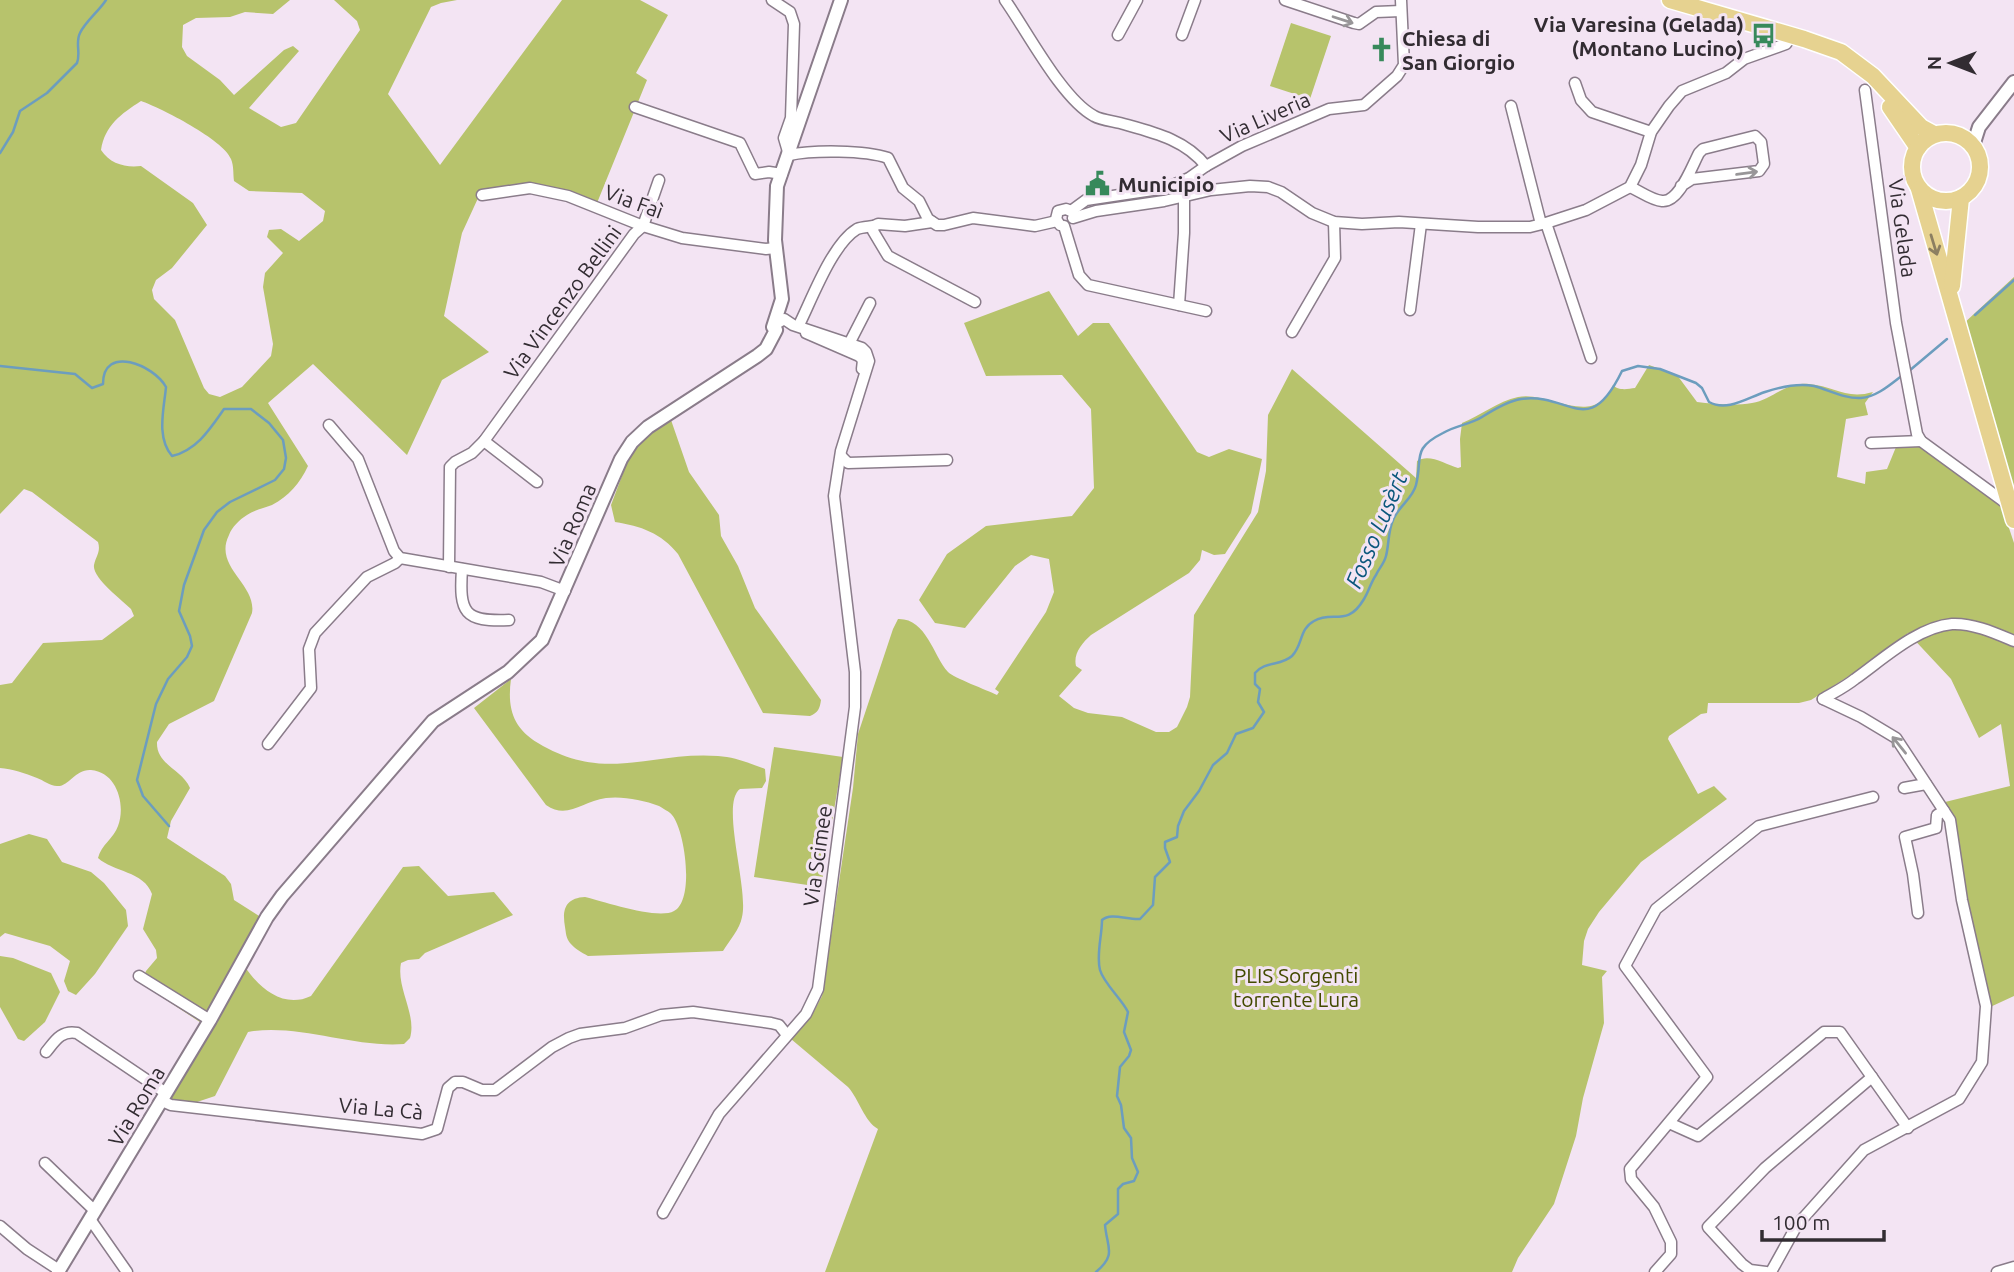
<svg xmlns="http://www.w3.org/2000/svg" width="2014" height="1272" viewBox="0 0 2014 1272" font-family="Ubuntu,sans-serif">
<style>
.green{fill:#b7c36c;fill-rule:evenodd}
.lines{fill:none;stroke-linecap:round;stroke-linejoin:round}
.stream{stroke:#6c9dbe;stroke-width:2.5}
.minor-casing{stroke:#8a7c8a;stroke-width:13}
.tertiary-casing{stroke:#8a7c8a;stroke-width:16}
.primary-casing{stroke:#fff;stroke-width:19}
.minor{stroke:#fff;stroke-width:10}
.tertiary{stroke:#fff;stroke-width:12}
.primary{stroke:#e6d290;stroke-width:16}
.oneway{stroke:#989698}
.oneway2{stroke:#8c7f61}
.labels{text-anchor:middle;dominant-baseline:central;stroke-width:6;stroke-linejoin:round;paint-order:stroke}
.poi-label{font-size:21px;font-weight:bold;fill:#322c32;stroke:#f3e4f3;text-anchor:start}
.street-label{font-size:21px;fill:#322c32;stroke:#f3e4f3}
.park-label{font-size:21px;fill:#434a00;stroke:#f3e4f3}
.water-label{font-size:23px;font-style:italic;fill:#0b577c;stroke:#f3e4f3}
</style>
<rect width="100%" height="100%" fill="#f3e4f3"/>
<g class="green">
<path d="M0,0H290L273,14L245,12L230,17L196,18L183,25L182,47L187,56L220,80L234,95L284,50L293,46L299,51L249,108L281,127L296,123L360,30L357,21L334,0H457L441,3L431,7L388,94L440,165L562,0H640L668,15L636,73L647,80L597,203L530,184L479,196L462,233L444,316L489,352L442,380L407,455L313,364L268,403L308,466C300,483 289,496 272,505C264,508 254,510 247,515C239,520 232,527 229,535C213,567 257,584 252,613L214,701L169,724L157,742C156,765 182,769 190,788L171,821L167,838L225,876L231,884L234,900L267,921L245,967C260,989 284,1009 311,996L403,867L419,866L448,896L494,892L513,915L425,953L419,959L408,960L401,963C396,988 417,1014 410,1038L404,1044C353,1048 297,1023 248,1032L215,1096L191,1104L170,1101L209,1028L148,988L142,982L146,971L157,958L156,950L143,929L152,894C144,871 113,872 98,858C101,845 114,838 118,826C126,805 117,772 91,770C75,769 69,787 57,786C50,786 43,780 37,778C25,773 12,769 0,768V685L12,683L43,643L102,640L134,616L131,609C122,600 92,578 94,565C96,556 101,552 98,542L32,492L24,489L0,514ZM141,101C161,108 224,140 231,159C234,166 233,174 234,181L249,191L302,193L325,211L323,221L299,241L281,229L269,230L267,237L283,253L265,273L263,287L273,344L271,356L242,387L220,397L209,394L204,388L175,320L154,299L152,290L156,280L172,268L207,225L193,203L141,166C126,168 110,164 101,150C105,125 121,114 141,101Z"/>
<path d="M1291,23L1331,36L1310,99L1270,86Z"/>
<path d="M2014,277V509L1962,325Z"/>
<path d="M1049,291L1078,336L1093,323H1109L1197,452L1209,457L1229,449L1262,459L1251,513L1225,554L1214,555L1202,550L1200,560L1189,573L1091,635C1082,643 1073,654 1076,666L1082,670L1059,696L1074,708L1088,713L1122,717L1156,732H1169L1177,727L1187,707L1190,697L1194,615L1258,512L1266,471L1268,415L1292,369L1416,478L1417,461C1429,453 1445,464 1458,468L1461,467L1460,439L1462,423C1480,416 1498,401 1518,397C1549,390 1594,430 1613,385C1618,391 1628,389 1635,388L1649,365L1677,375L1697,402C1714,404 1735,406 1752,403C1772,400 1786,381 1809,384C1834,386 1846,400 1873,392L1865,403L1868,415L1846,419L1837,477L1865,484L1866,472L1887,469L1896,447L1918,446L1935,452L2002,507L2014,543V996L1988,1008L1941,803L2010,786L2001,724L1979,738L1951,679L1908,633L1868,664L1811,700L1799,703H1708L1707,713L1701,714L1669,736L1668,739L1698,794L1714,786L1727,799L1641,862L1599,912L1588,929L1584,941L1582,965L1607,971L1602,977L1604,1023L1583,1098L1576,1136L1554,1204L1518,1258L1512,1272H825L878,1129C864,1121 859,1099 848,1087L791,1039L811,1017L822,996L853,788L858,734L893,629L898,619C926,618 933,655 948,672C954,678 987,690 997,695L999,692L995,689L1046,612L1054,592L1049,559L1031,555L1015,566L965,628L935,623L919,600L947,554L986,526L1072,516L1094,488L1091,409L1062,375L986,376L964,323Z"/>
<path d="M671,420L689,472L719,515L721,536L738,566L755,608L821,700C820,708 818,713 810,716L763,713L678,554C661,533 641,526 615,522L611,505L634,444Z"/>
<path d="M511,679C507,708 513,728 538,743C606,784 650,751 718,756C735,757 749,763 765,769L766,781L762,788L740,789C720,803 749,889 742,917C740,929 729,941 723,951L588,956C581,952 575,949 570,943C566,938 566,933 565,927C562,910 565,898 585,897C605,902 658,920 674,911C695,900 685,830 672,815C670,812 662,808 659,806C643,800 623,796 606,798C582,801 568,820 546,805L474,708Z"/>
<path d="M774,747L843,757L821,887L754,877Z"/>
<path d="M29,834L47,839L62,862L91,872L104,883L126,910L128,926L95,974L76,995L68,991L64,981L70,961L50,946L5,933L0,937V844Z"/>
<path d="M0,956L13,958L51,973L60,992L45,1022L24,1041L18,1039L0,1007Z"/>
</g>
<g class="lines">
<g class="stream">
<path d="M0,153L13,132L20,111L47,93L77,63C81,53 75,43 80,33C85,22 99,11 106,0"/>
<path d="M1975,315L2014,280"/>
<path d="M0,366L75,374L92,388L103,384C103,344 154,365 166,387C164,409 156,437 172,456C197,450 210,429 224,409H251L269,423L283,440L286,458L284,469L275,480L230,502L217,512L204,530L184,585L179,611L190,636L192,646L187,657L168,679L156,704L137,780L143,796L169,826"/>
<path d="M1909,371L1947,339"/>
<path d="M1096,1272C1117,1254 1107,1248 1105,1225L1118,1214V1189L1123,1184L1134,1181L1138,1172L1132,1158L1131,1138L1124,1128L1121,1105L1117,1096L1120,1067L1129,1056L1131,1050L1124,1032L1128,1012C1122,999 1104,984 1100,970C1096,955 1102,936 1102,920C1111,912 1127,920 1140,919L1153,905L1155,877L1170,862L1165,848V842L1177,837L1178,826L1184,811L1199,791L1213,765L1227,753L1236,734L1253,728L1264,712L1258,702L1260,689L1255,684V673C1265,661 1281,666 1292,656C1303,645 1299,629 1314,621C1333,610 1347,628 1364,599C1369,591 1371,582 1376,575C1379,568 1384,564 1386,556C1389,545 1388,531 1393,520C1398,507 1413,498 1416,485C1423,458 1411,449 1443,433C1455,426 1471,424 1482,417C1493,410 1508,401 1521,399C1570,392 1588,441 1622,371L1638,366L1660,369L1696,383L1702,388L1709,402C1727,412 1747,398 1765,392C1780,387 1799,383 1814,386C1829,390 1845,399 1861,398C1877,397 1892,383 1904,374"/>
</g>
<defs>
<g id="minor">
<path d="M772,0L790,12L794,24L791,118L784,138L789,155C813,150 865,150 888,158L903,188L919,201L928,219L937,225H944L973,218L1035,226L1057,221"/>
<path d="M1005,0C1027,31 1062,99 1094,116C1101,120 1112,121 1120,123C1152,132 1185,139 1206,166"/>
<path d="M1285,0L1354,23L1359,24L1376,12L1401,11"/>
<path d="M1118,35L1137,0"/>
<path d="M1182,35L1195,0"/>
<path d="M1575,83L1581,100L1592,112L1651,132"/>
<path d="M1865,90L1896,323L1917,434L1921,441L2010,506"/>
<path d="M1511,106L1541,224"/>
<path d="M635,107L740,143L755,174L769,172L782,174"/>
<path d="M1630,187C1640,191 1651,200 1662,201C1679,203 1692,166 1699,153L1703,149L1755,136L1761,142L1764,164L1759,171L1692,179L1681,186"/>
<path d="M482,195L530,188L568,196L643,226L682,238L766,249L775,248"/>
<path d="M1071,211L1086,200L1166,188L1189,178L1206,166L1242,146L1329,109L1364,105L1397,76L1404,65L1401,0"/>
<path d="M1073,218L1096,211L1164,201L1211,190L1250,186L1268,187L1281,192L1312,213L1334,222L1362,224L1399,222L1478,227H1530L1546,223L1586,210L1630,187L1641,165L1651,132L1669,106L1682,91L1726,73L1744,59L1786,44L1792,35"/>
<path d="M932,222L905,226L878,224L874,226L873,231L888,256L975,302"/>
<path d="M1546,223L1591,358"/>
<path d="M1060,225L1056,219L1058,211L1066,209L1071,211"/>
<path d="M1064,226L1079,275L1088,285L1206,311"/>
<path d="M1179,305L1184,233V195"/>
<path d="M1410,310L1421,224"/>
<path d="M799,325C812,299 832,244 857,229C862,227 868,227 874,226"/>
<path d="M1292,332L1335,258L1334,222"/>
<path d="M806,333L859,356L863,360L862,369"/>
<path d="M850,342L870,303"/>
<path d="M329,425L358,459L394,551L400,558L541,582L565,591"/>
<path d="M484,441L537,482"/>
<path d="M1871,443L1921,441"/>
<path d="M841,456L848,463L947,460"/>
<path d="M449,567L450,467L455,462L472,453L484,441L634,234L643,226L659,180"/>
<path d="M462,569C459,613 464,622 509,620"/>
<path d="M1823,699C1833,693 1845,687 1855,679C1882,660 1917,627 1952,624C1973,623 1995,633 2014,641"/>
<path d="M268,744L311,688L309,649L315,633L367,577L395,563L400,558"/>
<path d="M1904,788L1926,784"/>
<path d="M1918,913L1913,874L1905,837L1936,828L1937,815L1944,811"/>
<path d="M139,976L210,1020"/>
<path d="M46,1052C55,1041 61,1030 77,1033L166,1093"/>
<path d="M162,1101L171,1105L422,1134L437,1129L448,1088L455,1082H463L482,1090H495L552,1047L569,1038L580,1034L625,1028L661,1015L693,1012L771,1023L779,1025L787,1035"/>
<path d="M1669,1123L1698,1136L1824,1032H1840L1908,1128"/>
<path d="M45,1163L95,1211"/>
<path d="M663,1213L719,1114L806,1014L818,989L855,707V672L834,496L841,451L869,361L866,352L862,348L793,325L784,319L773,326"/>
<path d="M90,1219L127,1272"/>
<path d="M0,1226L27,1249L59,1270"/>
<path d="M1655,1272L1671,1254V1242L1654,1207L1631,1179L1630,1169L1707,1077L1625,966L1656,909L1759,826L1873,797"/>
<path d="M1766,1272L1750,1270L1742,1264L1708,1227L1765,1168L1872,1077"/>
<path d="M1771,1272L1797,1225L1864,1150L1959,1099L1982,1062L1986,1006L1962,900L1950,820L1896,738L1861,717L1823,699"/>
<path d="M1997,1272L2014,1267"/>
</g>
<g id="tertiary">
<path d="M1973,146L1979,127L2014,82"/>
<path d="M58,1272L210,1020L267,917L282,896L433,721L508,672L542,640L621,459L632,442L648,427L757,356L766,349L776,330L773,327L782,299L775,240L777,186L841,0"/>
</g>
<g id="primary">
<path d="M1670,0L1804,39L1841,52L1873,76L1921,127L1934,134"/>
<path d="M1890,107L1918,148"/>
<circle cx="1946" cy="167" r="34"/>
<path d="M1919,189L2014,520"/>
<path d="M1952,286L1961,198"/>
</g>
</defs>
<use href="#minor" class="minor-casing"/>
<use href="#tertiary" class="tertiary-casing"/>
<use href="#primary" class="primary-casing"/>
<use href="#minor" class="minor"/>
<use href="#tertiary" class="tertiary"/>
<use href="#primary" class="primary"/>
</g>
<defs><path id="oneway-shaft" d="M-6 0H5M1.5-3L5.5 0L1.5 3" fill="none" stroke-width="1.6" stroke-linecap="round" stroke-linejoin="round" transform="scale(1.75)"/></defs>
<g class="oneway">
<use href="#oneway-shaft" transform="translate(1343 20) rotate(18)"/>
<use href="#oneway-shaft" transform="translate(1747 173) rotate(-8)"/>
<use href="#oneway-shaft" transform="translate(1899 745) rotate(-129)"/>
</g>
<use class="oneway2" href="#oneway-shaft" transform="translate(1934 245) rotate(73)"/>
<defs>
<symbol id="bus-bare" viewBox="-9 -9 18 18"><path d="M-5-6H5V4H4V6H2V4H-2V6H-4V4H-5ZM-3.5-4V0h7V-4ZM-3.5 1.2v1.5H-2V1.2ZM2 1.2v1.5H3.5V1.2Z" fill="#37895b" stroke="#f3e4f3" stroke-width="2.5" paint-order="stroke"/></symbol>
<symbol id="church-bare" viewBox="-9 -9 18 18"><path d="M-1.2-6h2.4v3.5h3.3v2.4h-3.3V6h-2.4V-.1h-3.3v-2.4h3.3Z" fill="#37895b" stroke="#f3e4f3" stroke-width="2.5" paint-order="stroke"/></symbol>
<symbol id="civic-bare" viewBox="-9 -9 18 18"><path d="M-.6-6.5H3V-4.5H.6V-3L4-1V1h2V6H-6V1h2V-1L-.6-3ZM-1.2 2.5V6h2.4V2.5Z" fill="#37895b" stroke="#f3e4f3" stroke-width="2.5" paint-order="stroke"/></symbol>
</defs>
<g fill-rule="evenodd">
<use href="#bus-bare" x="1746" y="18" width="35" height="35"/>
<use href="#church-bare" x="1364" y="32" width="35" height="35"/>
<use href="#civic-bare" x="1080" y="166" width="35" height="35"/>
</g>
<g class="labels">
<g class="poi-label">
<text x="1744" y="24" text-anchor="end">Via Varesina (Gelada)<tspan x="1744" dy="24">(Montano Lucino)</tspan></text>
<text x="1402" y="38">Chiesa di<tspan x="1402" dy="24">San Giorgio</tspan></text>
<text x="1118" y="184">Municipio</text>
</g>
<g class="street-label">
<text transform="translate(1265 117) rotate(-24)">Via Liveria</text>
<text transform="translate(634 201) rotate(20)">Via Faì</text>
<text transform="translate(1903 228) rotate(82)">Via Gelada</text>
<text transform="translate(562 302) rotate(-54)">Via Vincenzo Bellini</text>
<text transform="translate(572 525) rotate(-67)">Via Roma</text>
<text transform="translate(817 856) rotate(-82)">Via Scimee</text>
<text transform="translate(136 1106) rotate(-59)">Via Roma</text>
<text transform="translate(381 1108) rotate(5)">Via La Cà</text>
</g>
<g class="park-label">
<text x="1296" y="975">PLIS Sorgenti<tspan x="1296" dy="24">torrente Lura</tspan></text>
</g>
<g class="water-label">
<text transform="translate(1376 530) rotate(-67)">Fosso Lusèrt</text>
</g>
</g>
<g transform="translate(1951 63) rotate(270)" stroke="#f3e4f3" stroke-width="5" paint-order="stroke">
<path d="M0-5L12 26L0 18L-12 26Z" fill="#322c32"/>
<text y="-10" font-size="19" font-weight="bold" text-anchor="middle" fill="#322c32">N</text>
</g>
<path d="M1762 1230v10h122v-10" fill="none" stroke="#322c32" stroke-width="3.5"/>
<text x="1772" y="1230" font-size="21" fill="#322c32" stroke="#f3e4f3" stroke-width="5" paint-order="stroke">100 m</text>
</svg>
